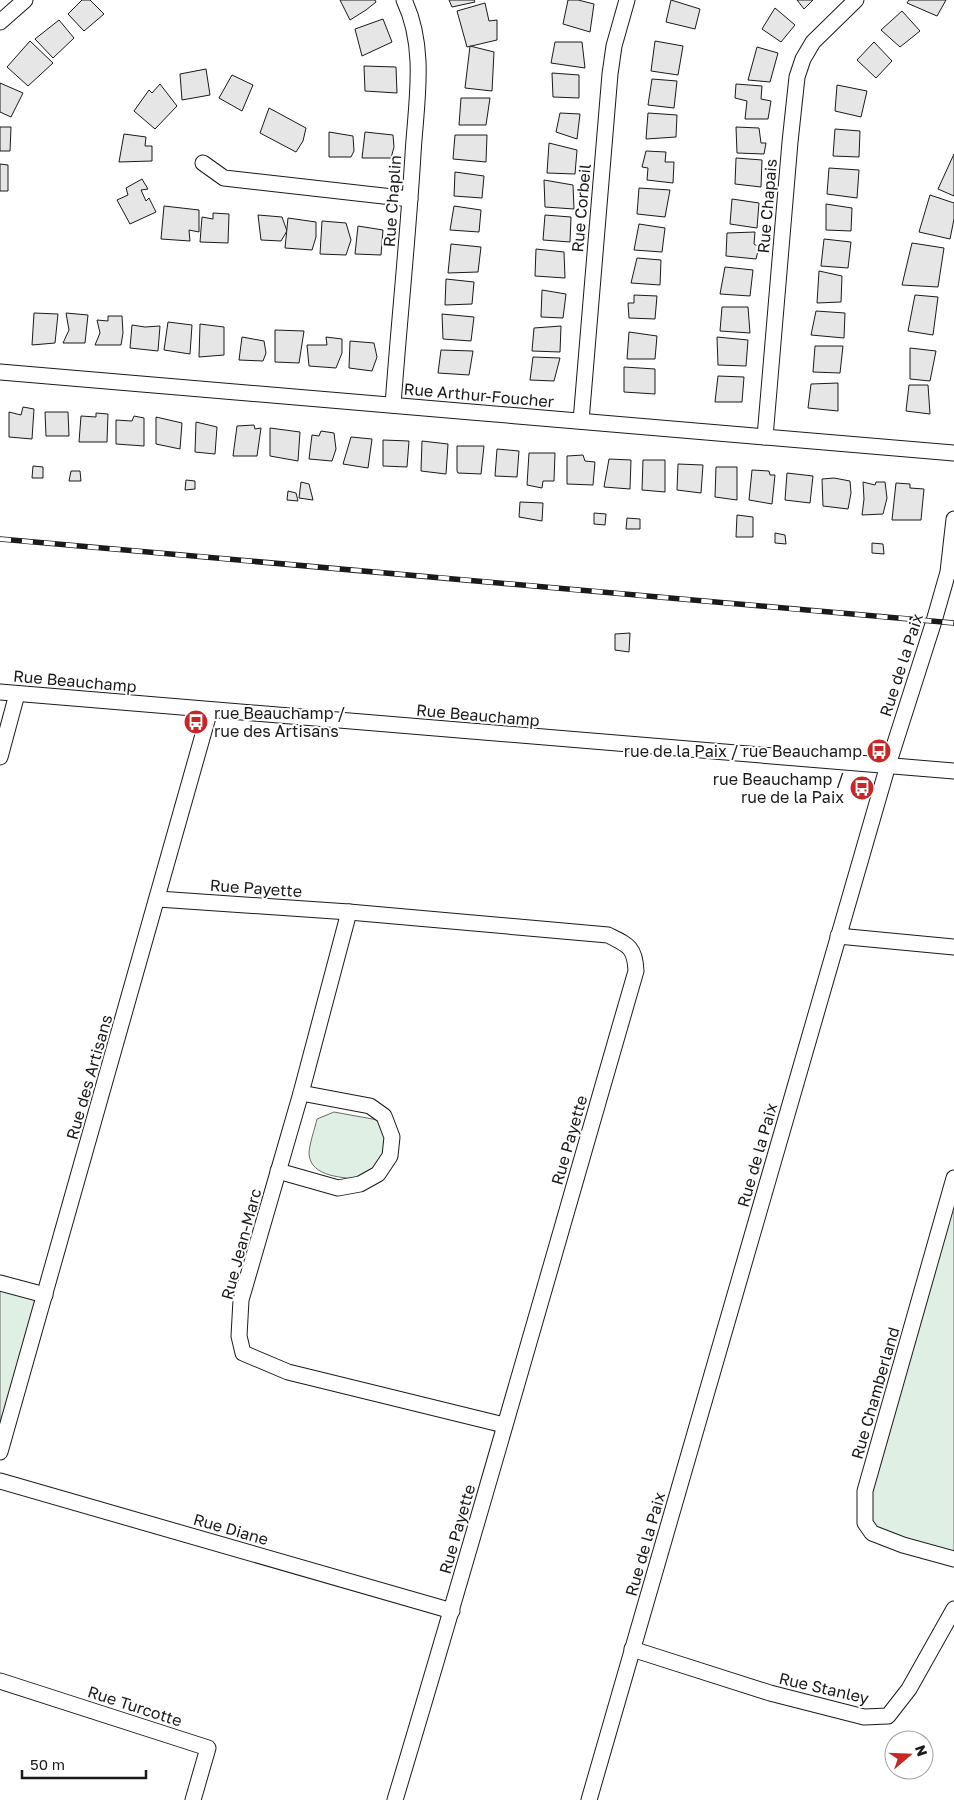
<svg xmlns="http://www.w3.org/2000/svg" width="954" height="1800" viewBox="0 0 954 1800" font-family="'Golos Text',sans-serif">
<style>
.green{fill:#e0efe3;stroke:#6a6a6a}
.building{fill:#e6e6e6;stroke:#1a1a1a}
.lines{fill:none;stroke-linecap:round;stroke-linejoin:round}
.street-casing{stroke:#1a1a1a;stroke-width:17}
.street{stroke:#fff;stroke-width:15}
.rail-casing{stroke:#1a1a1a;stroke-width:5.5}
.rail{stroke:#fff;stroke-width:4;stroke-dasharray:11;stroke-linecap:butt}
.labels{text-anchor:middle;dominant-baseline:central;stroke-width:4;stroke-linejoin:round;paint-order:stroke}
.street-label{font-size:16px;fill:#1a1a1a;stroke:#fff}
.poi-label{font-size:16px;fill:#1a1a1a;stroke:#fff;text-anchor:end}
</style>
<rect width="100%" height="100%" fill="#fff"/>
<g class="green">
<path d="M334,1112L378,1120L386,1134L384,1159L362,1180C344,1177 311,1178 309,1154C309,1145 315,1128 317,1119Z"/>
<path d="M954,1195V1560L873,1534L866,1489Z"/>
<path d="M0,1283L44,1295L0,1449Z"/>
</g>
<g class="building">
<path d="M82,0H90L104,14L84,31L68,14Z"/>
<path d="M340,0H375L376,2L366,10L350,20Z"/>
<path d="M449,0H474L475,2L452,7Z"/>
<path d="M568,0H578L594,4L590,32L563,24Z"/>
<path d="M671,0L700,9L695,29L666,22Z"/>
<path d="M797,0H813L804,9Z"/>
<path d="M909,0H946L937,16L907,3Z"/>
<path d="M485,3L489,21L497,20V40L467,47L457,11Z"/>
<path d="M775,8L795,25L781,42L762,29Z"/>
<path d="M902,11L920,31L900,47L881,30Z"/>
<path d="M383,19L392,42L362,56L355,29Z"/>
<path d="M59,20L74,38L53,58L35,39Z"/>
<path d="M30,41L53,63L28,86L7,67Z"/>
<path d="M655,41L683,46L678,75L651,71Z"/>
<path d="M555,42H582L585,68L551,63Z"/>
<path d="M874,42L892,61L876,78L857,60Z"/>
<path d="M470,46L494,52L492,91L465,88Z"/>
<path d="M757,47L778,53L770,82L748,80Z"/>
<path d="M364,66L396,67L397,93L365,91Z"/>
<path d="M206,69L210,95L182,100L180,74Z"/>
<path d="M552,73L579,75V98L553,97Z"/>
<path d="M232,75L253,85L242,111L219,98Z"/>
<path d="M652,79L677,81L674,108L648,105Z"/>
<path d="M0,83L23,93L11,117L0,112Z"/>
<path d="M160,84L177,106L155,129L134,111L149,90L152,93Z"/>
<path d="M736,84L762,86L761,99L771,101L768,119H745L747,101L735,98Z"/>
<path d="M837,85L867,91L861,117L835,111Z"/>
<path d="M461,98H490L486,125H459Z"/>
<path d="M269,108L306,128L303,141L296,152L260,133Z"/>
<path d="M560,113L580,114L577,139L556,132Z"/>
<path d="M648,113L677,115L676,137L646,139Z"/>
<path d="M0,127H11L10,151H0Z"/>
<path d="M736,127L759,128L761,143H766L764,154L737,153Z"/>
<path d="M835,129L860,131L859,157L833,156Z"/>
<path d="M329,132L353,136L354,151L351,157H329Z"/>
<path d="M365,132L393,135L394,147L391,158H362Z"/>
<path d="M124,134L146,137L145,146H152V161L119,162Z"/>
<path d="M455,135H487L486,162L453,159Z"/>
<path d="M549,143L577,150L575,174L547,173Z"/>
<path d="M646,151L666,152L665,162H674L673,183L647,180L648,168L642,167Z"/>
<path d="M954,154V196L938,189Z"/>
<path d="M736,158L762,160L761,187L735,184Z"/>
<path d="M0,164L8,165V191H0Z"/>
<path d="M829,168L859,170L857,198L827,194Z"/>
<path d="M455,172L484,176L482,198L454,196Z"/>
<path d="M142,179L148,189L141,190L146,201L149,198L156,212L130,224L117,200L128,195L126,188Z"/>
<path d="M544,180L573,185L574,209L545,207Z"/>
<path d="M639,188L670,190L665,217L637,214Z"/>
<path d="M930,195L954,203V219L950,239L919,232Z"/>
<path d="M732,199L759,203L757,228L730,224Z"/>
<path d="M826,204L852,208L851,231L826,230Z"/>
<path d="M164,206L199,210V232L189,230L190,241L161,239Z"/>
<path d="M454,206L481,210L479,232L450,230Z"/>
<path d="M213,213L229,214L228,243L200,242L202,217L213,219Z"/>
<path d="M258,215L282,217L287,231L281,241L261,240Z"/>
<path d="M545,215L571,217L570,242L543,240Z"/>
<path d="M288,218L316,222V237L312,250L285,248Z"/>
<path d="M322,221L346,223L351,240L346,255L320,254Z"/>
<path d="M639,224L665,228L662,252L634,250Z"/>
<path d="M358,226L383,230L381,255L355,254Z"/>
<path d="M755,232L754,244L759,247L756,259L726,256L727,233Z"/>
<path d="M824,239L851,242L848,268L821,266Z"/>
<path d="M912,243L944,248L938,287L902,285Z"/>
<path d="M451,244L481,247L478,272L448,273Z"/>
<path d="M536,249L564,252L565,278L535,276Z"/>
<path d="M637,258L661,260L660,285L631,283Z"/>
<path d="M725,267L753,270L750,296L720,294Z"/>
<path d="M819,271L842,276L841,302L817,303Z"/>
<path d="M446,279L474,282L472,304L445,305Z"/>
<path d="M542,290L566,294L563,318L541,317Z"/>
<path d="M634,295L657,296L655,319L629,318L628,303H634Z"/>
<path d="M915,295L938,297L933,335L908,331Z"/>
<path d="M722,307H748L750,333L720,331Z"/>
<path d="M816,311L845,313L844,338L811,335Z"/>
<path d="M34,313L58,314L55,343L32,345Z"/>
<path d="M66,313L88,315L85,343H63L69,330Z"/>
<path d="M442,314L474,317L471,341L443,339Z"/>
<path d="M108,316H122L123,333L121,345H95L100,333L97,320L108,321Z"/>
<path d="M168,322L192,325L190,354L164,350Z"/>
<path d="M200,324L224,327V355L199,357Z"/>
<path d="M132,325L145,327L160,326L158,351L130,348Z"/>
<path d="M561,326L560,352L532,351L534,328Z"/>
<path d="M275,330L304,331L299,363L275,362Z"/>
<path d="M629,332L657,336L655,359H627Z"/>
<path d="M242,337L264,341L266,353L263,361L239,360Z"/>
<path d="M326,337L342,339V353L336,368L309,366L307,345H327Z"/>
<path d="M717,337L748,340L746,366L718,365Z"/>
<path d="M350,341L374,343L377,357L372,371L349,368Z"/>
<path d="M815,346H843L840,373L813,372Z"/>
<path d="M910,348L936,351L930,381L910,379Z"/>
<path d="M441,350L473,351L469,375L438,373Z"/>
<path d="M533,357L560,358L554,381L530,380Z"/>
<path d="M624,367L655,369V394L624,392Z"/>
<path d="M718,376L744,377L742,402H715Z"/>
<path d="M838,383V411L808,408L811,384Z"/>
<path d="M909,385H928L930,414L906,411Z"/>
<path d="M23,407L34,409L32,439L9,437V412L21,415Z"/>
<path d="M45,412H68L69,436H46Z"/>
<path d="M96,413L108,414L107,442H79L81,416L96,417Z"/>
<path d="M134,416L144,418V446L116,444V420L132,421Z"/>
<path d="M156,417L182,423L180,449L156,444Z"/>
<path d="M196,422L217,427L215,454L195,452Z"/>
<path d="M254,425L255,429L261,428L257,456H233L237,426Z"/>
<path d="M270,428L300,432L298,461L270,456Z"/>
<path d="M321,431L334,433L336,449L332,461L309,459L312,435L319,436Z"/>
<path d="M351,437L372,439L368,468L343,464Z"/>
<path d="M383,440L409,441L407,467L383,466Z"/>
<path d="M422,441L448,444L446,474L421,471Z"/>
<path d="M457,446H484L481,474L458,473L457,471Z"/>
<path d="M497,449L519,451L517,477L495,476Z"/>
<path d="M529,453H555L554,481H543L542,488L527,485Z"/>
<path d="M583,455L585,461L595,462L593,485L567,484V456Z"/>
<path d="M609,459L631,460L630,489L604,487Z"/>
<path d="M643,460H665V492L642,490Z"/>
<path d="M678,464L703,465L701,493L677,490Z"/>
<path d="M33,466L43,467V478H32Z"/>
<path d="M716,467H737V500L715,497Z"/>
<path d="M752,470L769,471L770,475H775L772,504L749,500Z"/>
<path d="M71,471H80L81,481H69Z"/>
<path d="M787,473L813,476L810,503L785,500Z"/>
<path d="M834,478L850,481L851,493L848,509L823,506L822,479Z"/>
<path d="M186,480L195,481V489L185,490Z"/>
<path d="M301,482L309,484L313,500L299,498Z"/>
<path d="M863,482L875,485L876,482H885L887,498L883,514L862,515L864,499Z"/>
<path d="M896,483L910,484V488L924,489L921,520H892Z"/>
<path d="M288,491L296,493L298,501L287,500Z"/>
<path d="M520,502L543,503L542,521L519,517Z"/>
<path d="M594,513L606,514L605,525L594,524Z"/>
<path d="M737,515L753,517V537H736Z"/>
<path d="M627,518L640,519V529H626Z"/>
<path d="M775,533L785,535L786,544L775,543Z"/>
<path d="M872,543L883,544L884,554L872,553Z"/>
<path d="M630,633L629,652L615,650V634Z"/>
</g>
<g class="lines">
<defs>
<g id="street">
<path d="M0,22L25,0"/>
<path d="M203,163L224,178L410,199"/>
<path d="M0,372C318,401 636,424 954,453"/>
<path d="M393,405C399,322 408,238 413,154C416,103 427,48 404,0"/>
<path d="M581,421L610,74L614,46L627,0"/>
<path d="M765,437L790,142L797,77L803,59L813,42L856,0"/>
<path d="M0,692L954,771"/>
<path d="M0,757L17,694"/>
<path d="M158,899L349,912L608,935C628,945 635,947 636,971C556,1247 478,1524 395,1800"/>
<path d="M349,912L301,1093L241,1300L239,1336L243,1353L288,1372L504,1425"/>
<path d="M838,936L954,947"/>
<path d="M278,1171L338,1188L360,1184L378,1174L390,1156L392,1137L384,1116L370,1106L301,1093"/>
<path d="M954,1178L865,1491V1523L872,1533L903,1545L954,1559"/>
<path d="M0,1283L45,1295"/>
<path d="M0,1452L210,710"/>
<path d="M0,1481L452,1611"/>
<path d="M632,1649L770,1693L864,1717L888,1716L909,1689L954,1609"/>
<path d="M0,1681L208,1748L193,1800"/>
<path d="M589,1800L888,765L934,621L948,572L954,519"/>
</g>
</defs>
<use href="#street" class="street-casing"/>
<use href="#street" class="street"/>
<defs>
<path id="rail" d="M0,539L954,623"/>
</defs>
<use href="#rail" class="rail-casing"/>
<use href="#rail" class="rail"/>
</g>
<defs>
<symbol id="bus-disc" viewBox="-11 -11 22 22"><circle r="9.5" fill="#c62828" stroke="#fff"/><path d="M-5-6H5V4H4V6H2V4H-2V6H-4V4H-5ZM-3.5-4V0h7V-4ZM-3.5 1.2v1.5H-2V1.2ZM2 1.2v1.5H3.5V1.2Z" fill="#fff"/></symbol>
</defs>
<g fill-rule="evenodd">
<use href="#bus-disc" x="182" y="708" width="28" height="28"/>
<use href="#bus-disc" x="865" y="737" width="28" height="28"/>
<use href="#bus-disc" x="848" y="774" width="28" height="28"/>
</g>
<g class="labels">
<g class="street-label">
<text transform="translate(392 201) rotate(-86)">Rue Chaplin</text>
<text transform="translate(767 206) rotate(-85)">Rue Chapais</text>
<text transform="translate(581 208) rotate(-85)">Rue Corbeil</text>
<text transform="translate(479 395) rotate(5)">Rue Arthur-Foucher</text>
<text transform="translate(901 665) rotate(-72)">Rue de la Paix</text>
<text transform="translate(75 681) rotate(5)">Rue Beauchamp</text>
<text transform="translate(478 715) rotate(5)">Rue Beauchamp</text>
<text transform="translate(256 888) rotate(4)">Rue Payette</text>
<text transform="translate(89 1077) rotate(-74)">Rue des Artisans</text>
<text transform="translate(569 1140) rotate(-74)">Rue Payette</text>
<text transform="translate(757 1155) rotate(-74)">Rue de la Paix</text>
<text transform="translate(241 1244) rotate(-75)">Rue Jean-Marc</text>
<text transform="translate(875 1393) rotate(-74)">Rue Chamberland</text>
<text transform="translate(231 1529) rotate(16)">Rue Diane</text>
<text transform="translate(457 1529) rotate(-74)">Rue Payette</text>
<text transform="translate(645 1544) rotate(-74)">Rue de la Paix</text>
<text transform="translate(824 1688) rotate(13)">Rue Stanley</text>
<text transform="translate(135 1706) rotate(18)">Rue Turcotte</text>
</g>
<g class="poi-label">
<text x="214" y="713" text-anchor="start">rue Beauchamp /<tspan x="214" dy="18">rue des Artisans</tspan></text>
<text x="862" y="751">rue de la Paix / rue Beauchamp</text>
<text x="844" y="779">rue Beauchamp /<tspan x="844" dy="18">rue de la Paix</tspan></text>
</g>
</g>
<g transform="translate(909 1755) rotate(71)"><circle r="24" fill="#ffffff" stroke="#a3a3a3"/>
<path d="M0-4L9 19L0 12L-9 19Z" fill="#c62828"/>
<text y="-8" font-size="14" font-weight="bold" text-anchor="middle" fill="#1a1a1a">N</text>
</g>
<path d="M22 1770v8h124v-8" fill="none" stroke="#1a1a1a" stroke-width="2.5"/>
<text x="30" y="1770" font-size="15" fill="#1a1a1a" stroke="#ffffff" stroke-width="4" paint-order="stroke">50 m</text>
</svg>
